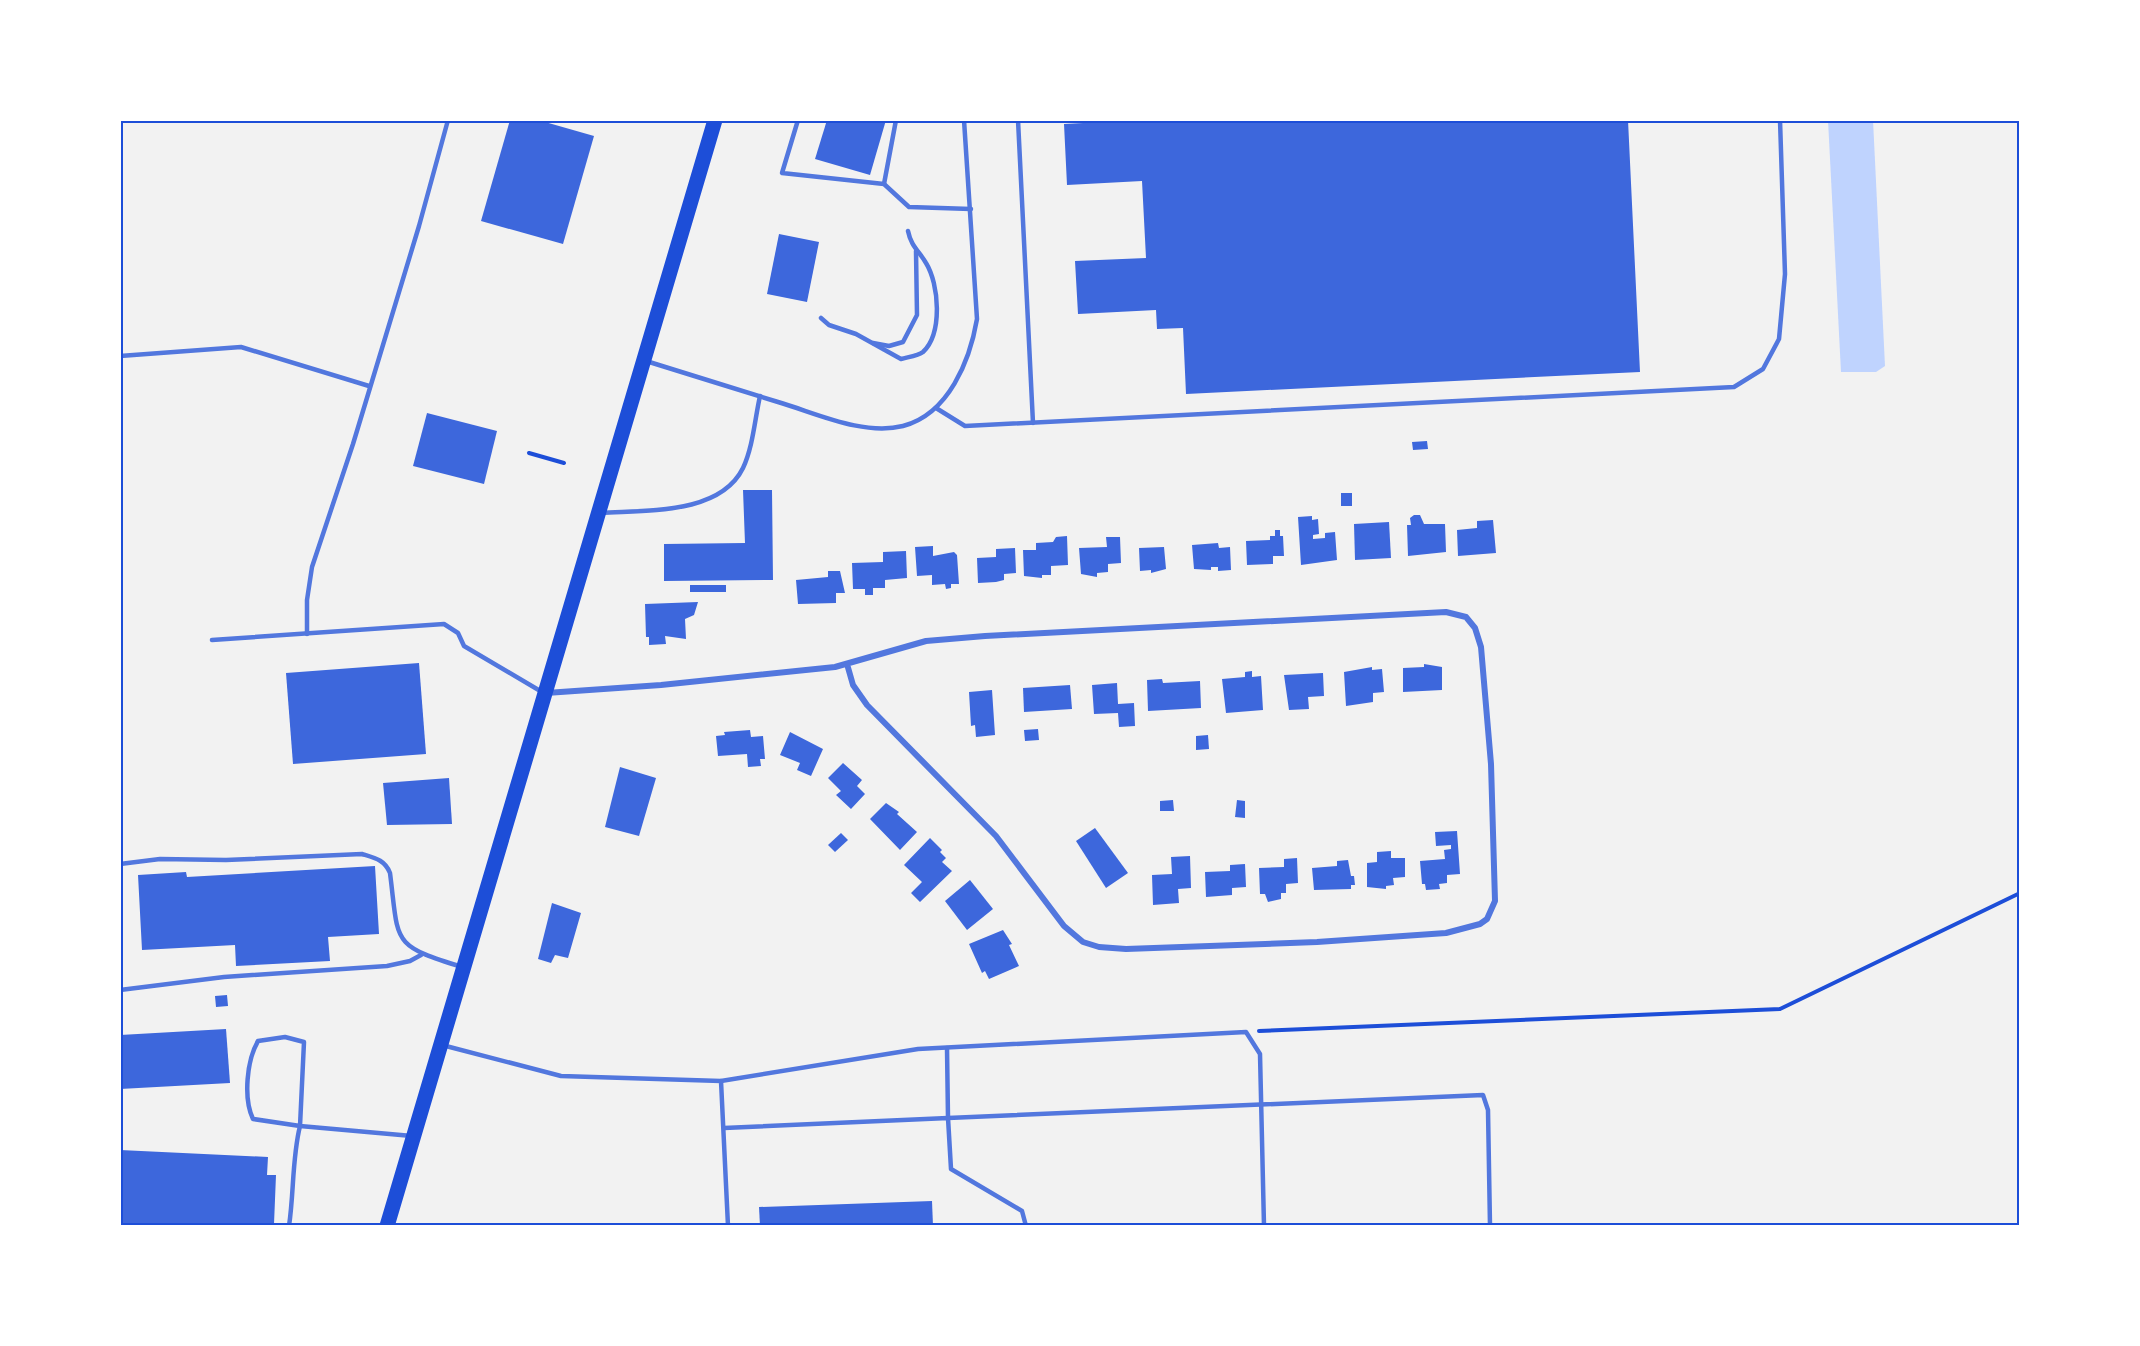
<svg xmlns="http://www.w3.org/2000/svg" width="2140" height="1346" viewBox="0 0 2140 1346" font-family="Figtree,sans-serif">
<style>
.water{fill:#bfd3fe}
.building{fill:#3d67dc}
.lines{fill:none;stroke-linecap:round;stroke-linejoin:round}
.path{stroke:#1d4ed8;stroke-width:4}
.service{stroke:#5277de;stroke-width:4.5}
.minor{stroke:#5277de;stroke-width:6}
.primary{stroke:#1d4ed8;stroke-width:15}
.neatline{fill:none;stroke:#1d4ed8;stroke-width:2}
</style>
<rect width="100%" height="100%" fill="#f2f2f2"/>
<path class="water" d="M1828,120H1873L1885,366L1876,372H1841Z"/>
<g class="building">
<path d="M510,120H538L594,136L563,244L481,221Z"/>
<path d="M827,120H886L870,175L815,159Z"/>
<path d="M1140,120H1628L1640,372L1186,394L1183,328L1157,329L1156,310L1078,314L1075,261L1146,258L1142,181L1067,185L1064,124Z"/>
<path d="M779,234L819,242L807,302L767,294Z"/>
<path d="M427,413L497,431L484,484L413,466Z"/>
<path d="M1427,441L1428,449L1413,450L1412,442Z"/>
<path d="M743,490H772L773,580L664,581V544L745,543Z"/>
<rect x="1341" y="493" width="11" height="13"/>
<path d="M1414,515H1420L1424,524H1445L1446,552L1408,556L1407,525H1411L1410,518Z"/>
<path d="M1312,516V520L1318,519L1319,534L1313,535V539L1325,538V533L1335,532L1337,560L1301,565L1298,517Z"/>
<path d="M1493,520L1496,553L1458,556L1457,530L1477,528V521Z"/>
<path d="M1389,522L1391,558L1355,560L1354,524Z"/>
<path d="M1275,530H1280V536H1283L1284,556H1273V564L1247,565L1246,541L1270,540V536H1275Z"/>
<path d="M1067,536L1068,565L1051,566V575H1042V578L1024,576L1023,550H1036V543L1053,542L1056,537Z"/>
<path d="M1106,537H1120L1121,563L1108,564V572L1097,573V577L1081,574L1079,548L1107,547Z"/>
<path d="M1218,543L1219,548L1230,547L1231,570L1218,571V567H1211V570L1194,569L1192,545Z"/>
<path d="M933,546V556L954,552L957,555L959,584H951V588L946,589L945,584L932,585V575L917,576L915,547Z"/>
<path d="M1164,547L1166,569L1151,573V570L1140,571L1139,548Z"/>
<path d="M1015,548L1016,573L1004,574V580L996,582L978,583L977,558L996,557V549Z"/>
<path d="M906,551L907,578L885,580V588H873V595H865V589H853L852,563L883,562V552Z"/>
<path d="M828,571H840L845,593H836V603L798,604L796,580L828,577Z"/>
<rect x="690" y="585" width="36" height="7"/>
<path d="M698,602L694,615L685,619L686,639L665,636L666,644L649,645V637H646L645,604Z"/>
<path d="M419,663L426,754L293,764L286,673Z"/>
<path d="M1424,664L1442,667V690L1403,692V668L1424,667Z"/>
<path d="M1372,667V670L1382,669L1384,692L1373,693V702L1346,706L1344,672Z"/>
<path d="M1252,671V677L1261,676L1263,710L1226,713L1222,679L1245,677V672Z"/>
<path d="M1323,673L1324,696L1308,697L1309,709L1289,710L1284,675Z"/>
<path d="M1162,679L1163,683L1200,681L1201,708L1148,711L1147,680Z"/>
<path d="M1117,683L1118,704L1134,703L1135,726L1119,727L1118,713L1094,714L1092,685Z"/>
<path d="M1070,685L1072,709L1024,712L1023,688Z"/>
<path d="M992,690L995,735L976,737L975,725L971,726L969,692Z"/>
<path d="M1038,729L1039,740L1025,741L1024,730Z"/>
<path d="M750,730L751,737L763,736L765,759H760L761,766L748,767L747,754L718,756L716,736L725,735L724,732Z"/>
<path d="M790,732L823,749L811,776L797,770L800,763L780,755Z"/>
<path d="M1208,735L1209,749L1196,750V736Z"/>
<path d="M843,763L862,780L857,786L865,794L851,809L836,795L841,791L828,778Z"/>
<path d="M620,767L656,778L639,836L605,827Z"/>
<path d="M449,778L452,824L387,825L383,783Z"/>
<path d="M1173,800L1174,811H1160V801Z"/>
<path d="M1237,800L1245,801V818L1235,817Z"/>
<path d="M886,803L899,812L897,814L917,832L900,850L870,819Z"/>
<path d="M1095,828L1128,873L1106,888L1076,841Z"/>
<path d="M1457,831L1460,874L1447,875V883L1439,884L1440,889L1426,890L1425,884H1422L1420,861L1445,859L1444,850L1451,849V845L1436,846L1435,832Z"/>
<path d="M841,833L848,840L835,852L828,845Z"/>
<path d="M930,838L942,850L940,852L946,858L942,862L952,871L920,902L911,893L922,882L904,865Z"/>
<path d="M1391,851V858H1405V877L1393,878L1394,885L1386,886V889L1367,887V863L1377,862V852Z"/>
<path d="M1190,856L1191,888L1178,889L1179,903L1153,905L1152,875L1172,874L1171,857Z"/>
<path d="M1297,858L1298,883L1286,884V893H1281V899L1268,902L1265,894H1260L1259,868L1284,867V859Z"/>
<path d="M1348,860L1351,876H1354L1355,885H1351V889L1314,890L1312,868L1337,866V861Z"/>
<path d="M1245,864L1246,887L1232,888V895L1206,897L1205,872L1230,871V865Z"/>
<path d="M375,866L379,934L328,937L330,961L236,966L235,945L142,950L138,875L186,872L187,877Z"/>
<path d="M970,880L993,909L967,930L945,901Z"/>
<path d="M552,903L581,913L568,958L555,955L551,963L538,959Z"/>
<path d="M1003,930L1012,944L1009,945L1019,966L989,979L985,971L982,973L969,944Z"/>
<path d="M227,995L228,1006L216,1007L215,996Z"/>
<path d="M226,1029L230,1083L120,1089V1035Z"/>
<path d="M120,1150L268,1157L267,1175H276L274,1224L265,1223V1226H120Z"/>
<path d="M932,1201L933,1226H760L759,1207Z"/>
</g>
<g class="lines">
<g class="path">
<path d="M529,453L564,463"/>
<path d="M1259,1031L1780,1009L2020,893"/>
</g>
<g class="service">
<path d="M798,120L782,173L884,184L909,207L971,209"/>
<path d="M1018,120L1033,423"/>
<path d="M884,184L896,120"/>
<path d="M821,318L829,325L856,334L901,359C908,357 918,356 923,352C943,333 939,284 926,263C919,251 911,246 908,231"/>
<path d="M873,343L889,346L903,342L917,315L916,251"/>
<path d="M120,356L241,347L369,386"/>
<path d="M646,361C690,375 734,388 778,402C816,413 863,436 903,426C949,414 970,360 977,319L964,120"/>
<path d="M936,408L965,426L1734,387L1763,369L1779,339L1785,274L1780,120"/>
<path d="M601,513C645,510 720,515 743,468C753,447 755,418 760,396"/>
<path d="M307,634V600L312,567L353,444L419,226L448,120"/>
<path d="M212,640L444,624L458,633L464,646L542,692"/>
<path d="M120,864L160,859L226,860L362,854C375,858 385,860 390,873C399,943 390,945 462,967"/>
<path d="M120,990L224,977L387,966L410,961L421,955"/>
<path d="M442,1045L561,1076L721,1081L728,1226"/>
<path d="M947,1048L948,1118L1483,1095L1488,1110L1490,1226"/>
<path d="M721,1081L918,1049L1246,1032L1260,1054L1264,1226"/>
<path d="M724,1128L948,1118L951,1169L1022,1211L1026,1226"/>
<path d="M289,1226C294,1193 292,1158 300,1126L253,1119C243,1098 247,1060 258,1041L285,1037L304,1042L300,1126L412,1136"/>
</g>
<path class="minor" d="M546,693L661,685L835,667L926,641L985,636L1446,612L1466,617L1475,628L1481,647L1491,764L1495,901L1487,919L1480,924L1446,933L1317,942L1126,949L1099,947L1083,942L1064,926L996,836L867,705L853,685L847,664"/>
<path class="primary" d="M387,1226L715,120"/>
</g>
<rect width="2140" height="1346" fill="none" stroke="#ffffff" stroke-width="243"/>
<rect x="122" y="122" width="1896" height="1102" class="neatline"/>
</svg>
